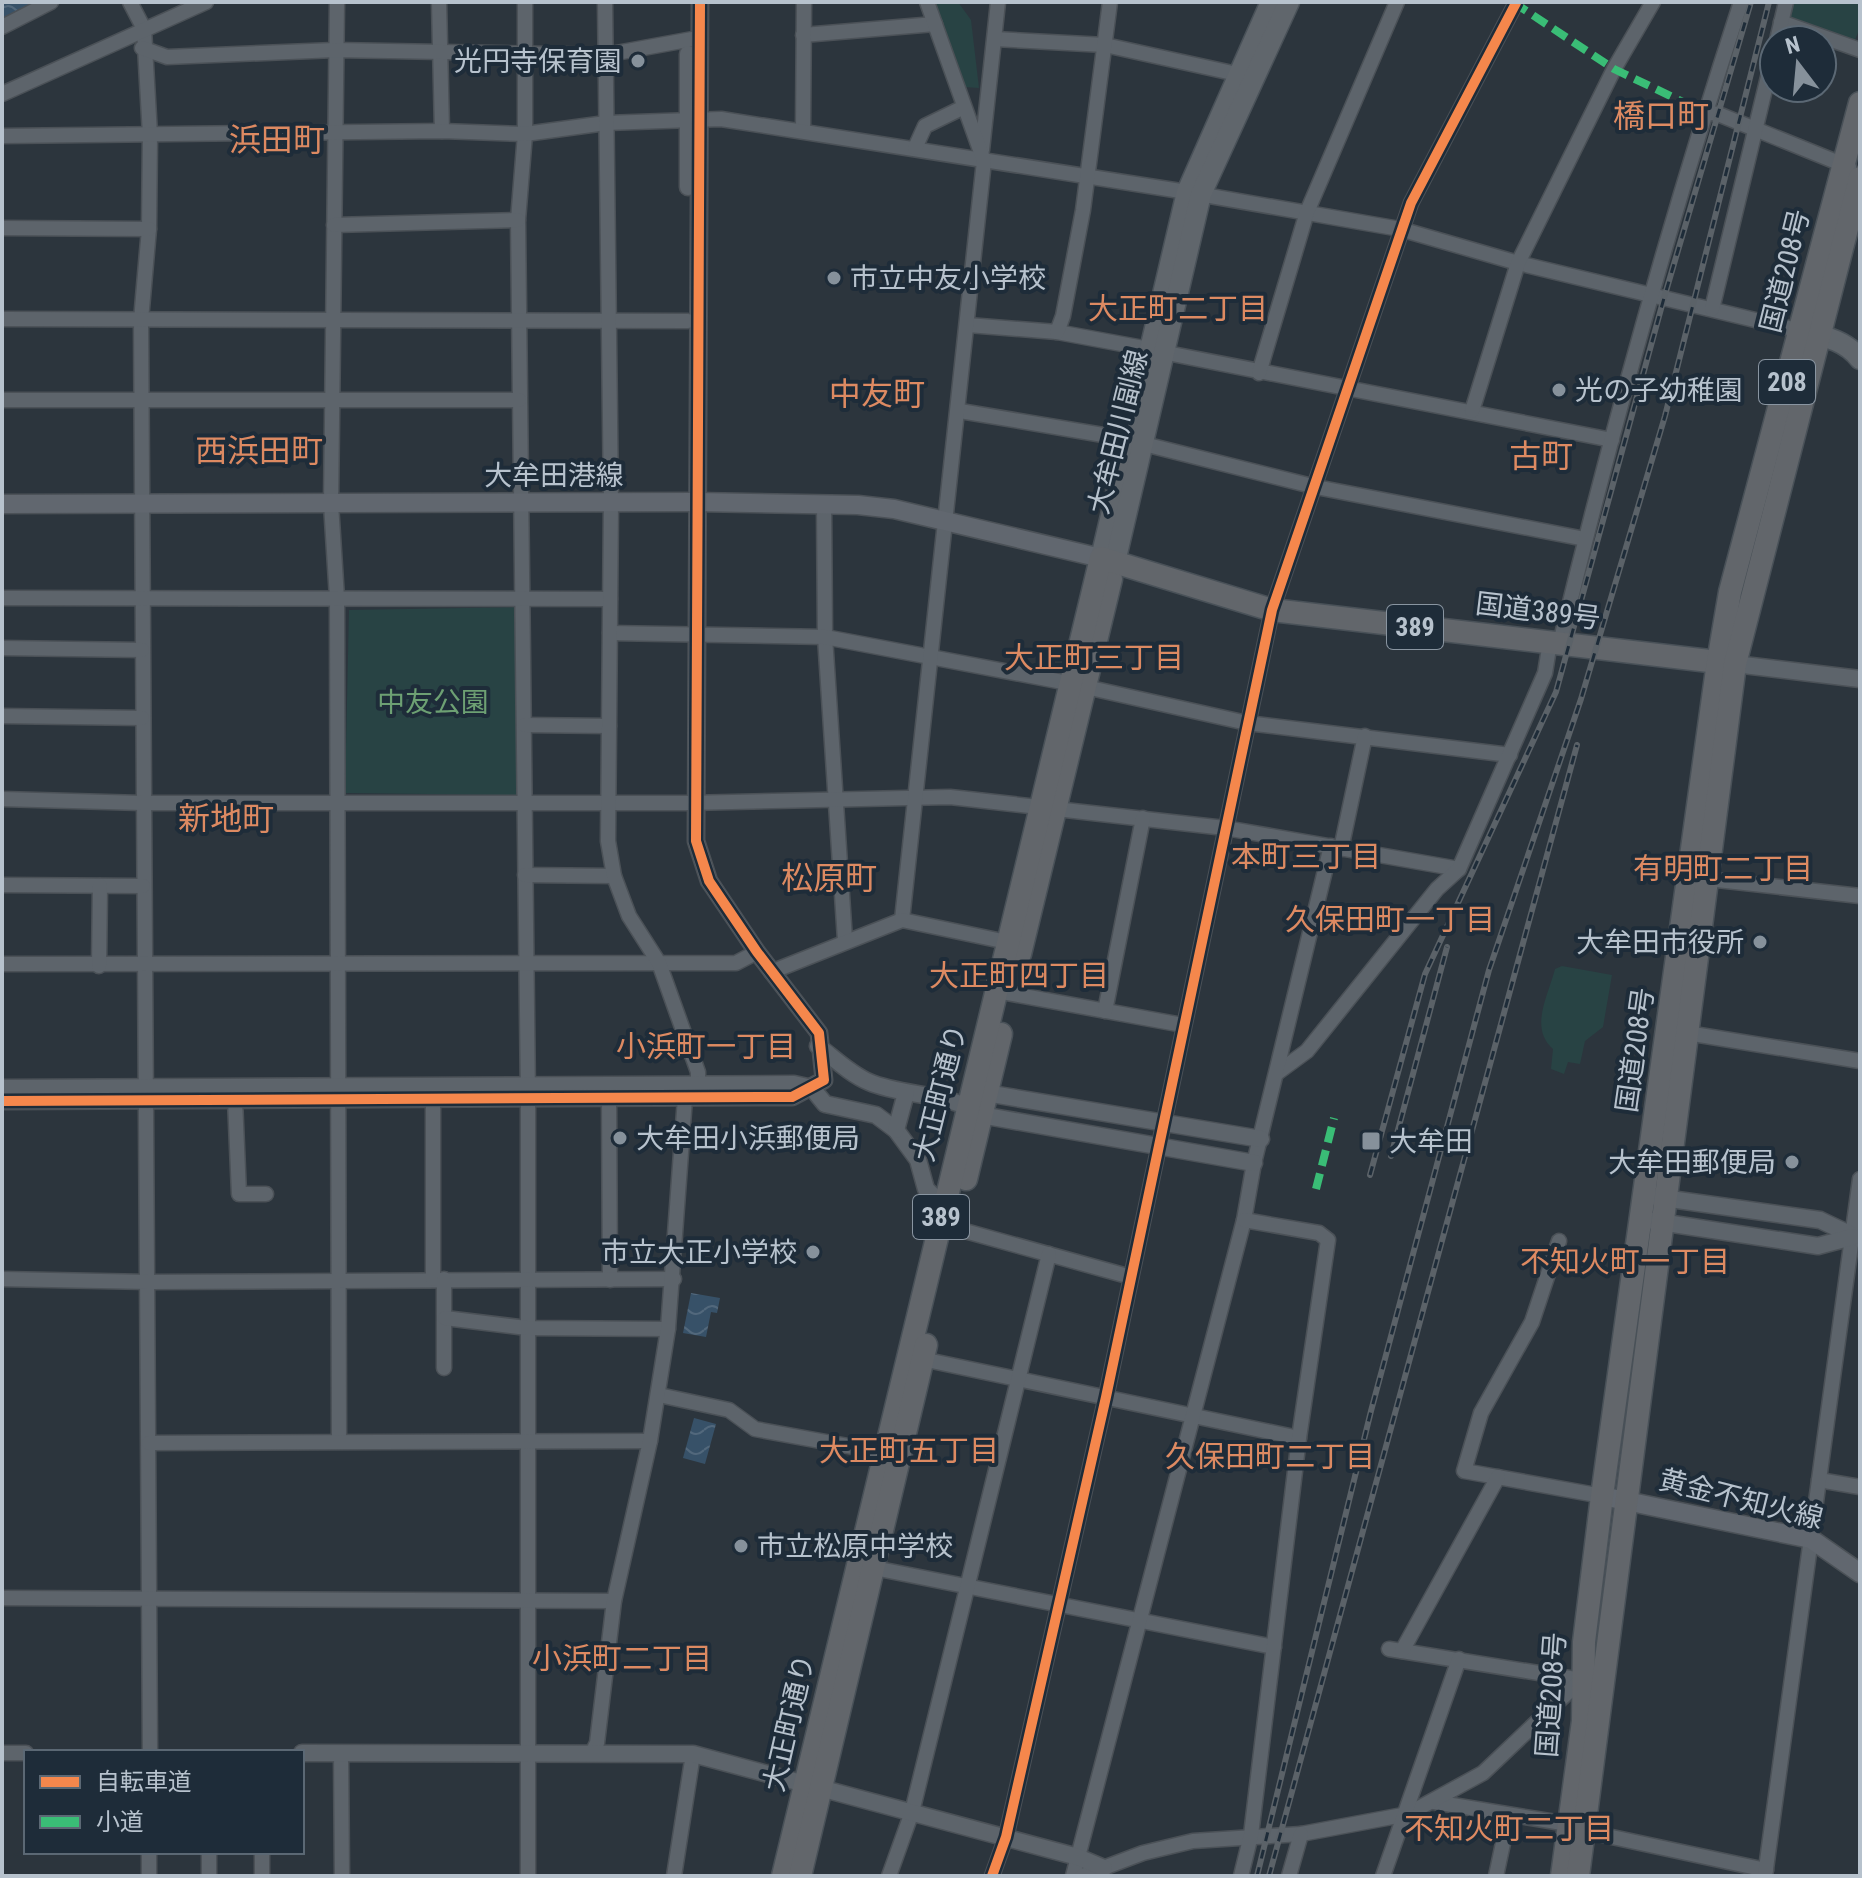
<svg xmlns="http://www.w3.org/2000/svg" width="1862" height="1878" viewBox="0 0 1862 1878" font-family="'Roboto Condensed','Noto Sans JP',sans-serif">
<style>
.green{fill:#284344}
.water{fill:url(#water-waves)}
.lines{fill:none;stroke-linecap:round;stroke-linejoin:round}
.minor-casing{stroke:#4b5157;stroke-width:17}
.tertiary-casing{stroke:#4b5157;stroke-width:19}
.secondary-casing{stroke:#4b5157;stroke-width:21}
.primary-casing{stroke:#4a5259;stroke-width:23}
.trunk-casing{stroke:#495158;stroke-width:25}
.minor{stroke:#5d646b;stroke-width:14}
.tertiary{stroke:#5d646b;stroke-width:16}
.secondary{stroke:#61676f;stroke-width:18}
.primary{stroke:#60666c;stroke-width:20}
.trunk{stroke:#62666b;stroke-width:22}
.rail-casing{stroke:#5b6268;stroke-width:6}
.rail{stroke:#1e2c39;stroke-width:3;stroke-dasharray:9;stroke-linecap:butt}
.quiet{stroke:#3abd76;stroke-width:8;stroke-dasharray:16 8;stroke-linecap:butt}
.cycleway-casing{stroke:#1e2c39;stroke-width:15}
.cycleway{stroke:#f5874c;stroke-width:10}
.poi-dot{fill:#86919b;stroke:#1e2c39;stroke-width:3}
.labels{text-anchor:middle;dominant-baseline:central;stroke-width:8;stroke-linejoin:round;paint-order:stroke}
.shield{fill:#1e2c39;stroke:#8995a1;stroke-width:2}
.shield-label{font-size:26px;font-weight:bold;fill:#b7c2cd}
.poi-label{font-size:28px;fill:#b7c2cd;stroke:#1e2c39;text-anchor:start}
.street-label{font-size:28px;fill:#b7c2cd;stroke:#1e2c39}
.park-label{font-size:28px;fill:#6da073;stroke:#1e2c39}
.neighbourhood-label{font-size:30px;fill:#dd8a62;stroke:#1e2c39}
.quarter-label{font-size:32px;fill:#dd8a62;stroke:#1e2c39}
</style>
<defs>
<pattern id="water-waves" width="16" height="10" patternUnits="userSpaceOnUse" patternTransform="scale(2)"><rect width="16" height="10" fill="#375168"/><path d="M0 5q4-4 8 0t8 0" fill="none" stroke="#52687c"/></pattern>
</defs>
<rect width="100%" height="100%" fill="#2c353d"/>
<g class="green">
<path d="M929,2H958L971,20L979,88L964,87Z"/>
<path d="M1791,2H1860V28L1854,42L1787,17Z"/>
<path d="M521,607L519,795L345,793L349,610Z"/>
<path d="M1562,966L1612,975L1603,1027L1585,1041L1580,1064L1568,1062L1564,1074L1551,1069L1553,1049C1529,1028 1548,996 1555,969Z"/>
</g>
<g class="water">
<path d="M2,2H39L2,20Z"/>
<path d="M691,1293L720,1298L717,1313L711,1312L706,1337L683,1333Z"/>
<path d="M694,1418L716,1424L705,1464L683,1458Z"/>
</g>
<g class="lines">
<defs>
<g id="minor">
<path d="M130,2L144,29L150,135L149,229L141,320L150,1752"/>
<path d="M337,2L331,504L337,598L339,1441"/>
<path d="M439,2L442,131"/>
<path d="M525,2V134L518,220L528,1099V1876"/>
<path d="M1781,22L1860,50"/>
<path d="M2,27L51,2"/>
<path d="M803,35L935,24"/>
<path d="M995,39L1105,45L1237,74"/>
<path d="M1777,40L1786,2"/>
<path d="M142,48L167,57L335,50L605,55L698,38"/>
<path d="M2,94L206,2"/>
<path d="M1704,112L1718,114L1849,167"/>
<path d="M803,130L804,2"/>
<path d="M2,136L442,131L525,134L606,123L721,119L1187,192L1400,229L1518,263L1801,331"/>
<path d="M915,148L925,126L964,107"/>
<path d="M982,150L998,2"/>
<path d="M334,225L518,220"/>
<path d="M2,228L149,229"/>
<path d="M1712,309L1774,52"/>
<path d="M2,319L688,321"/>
<path d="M968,325L1057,332L1149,349"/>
<path d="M1057,332L1063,316L1083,210L1110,2"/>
<path d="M1167,353L1612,440"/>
<path d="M1259,373L1307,212L1397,2"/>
<path d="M2,400H519"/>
<path d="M960,411L1127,439"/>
<path d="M1472,411L1518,263L1614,69L1653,2"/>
<path d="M1144,444L1316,487L1585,539"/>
<path d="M824,504L825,637L845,940"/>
<path d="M2,598L610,599"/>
<path d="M610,633L825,637L1068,683L1247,723L1510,755"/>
<path d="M1560,643C1612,428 1672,213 1741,2"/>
<path d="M2,648L142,650"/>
<path d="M2,716L142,718"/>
<path d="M525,725L609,726"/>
<path d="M2,799L142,803H688L950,797L1225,828L1459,869"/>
<path d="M1341,849L1365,736"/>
<path d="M525,875L614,876"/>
<path d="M1708,879L1860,896"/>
<path d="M2,885L143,886"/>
<path d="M902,920L984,161L927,2"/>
<path d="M2,964L736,963L757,952"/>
<path d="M99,966L100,886"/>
<path d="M771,972L902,920L1007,942"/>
<path d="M996,991L1183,1025"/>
<path d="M1105,1011L1143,818"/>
<path d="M1687,1033L1860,1061"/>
<path d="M1277,1073L1307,1051L1437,889L1459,869L1545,673L1550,642"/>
<path d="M609,1098L610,1280"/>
<path d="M235,1100L239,1194H266"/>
<path d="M954,1228L1131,1277"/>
<path d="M1559,1241L1532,1322L1481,1413L1464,1471L1602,1496"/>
<path d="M2,1279L149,1282L674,1279"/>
<path d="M433,1279V1099"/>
<path d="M444,1279V1368"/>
<path d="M445,1318L527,1328L668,1329"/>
<path d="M922,1359L1299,1438"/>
<path d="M659,1395L729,1410L755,1429L892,1454"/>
<path d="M149,1443L650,1441"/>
<path d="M1819,1480L1860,1487"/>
<path d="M874,1568L1274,1647"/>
<path d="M2,1598L614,1601"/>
<path d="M1389,1649L1588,1681"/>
<path d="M1402,1651L1498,1477"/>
<path d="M2,1753H26"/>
<path d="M341,1753L342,1876"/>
<path d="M592,1753L597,1743L614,1601L650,1441L668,1329L685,1098L698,1085V1072L659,963L629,916L614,876L608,841L611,503L605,2"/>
<path d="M1434,1802L1568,1824L1584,1831L1766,1870"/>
<path d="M209,1852V1876"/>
<path d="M262,1852V1876"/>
<path d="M149,1876V1852"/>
<path d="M674,1876L693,1754"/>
<path d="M889,1876L912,1812L1049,1254"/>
<path d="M992,1876L1006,1837L1106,1397L1272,610L1411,203L1516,3"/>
<path d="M1073,1876L1244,1220L1254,1163L1331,846"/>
<path d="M1082,1876L1143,1853L1193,1841L1301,1834L1408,1814L1483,1773L1581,1680"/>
<path d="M1241,1876L1251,1835L1299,1438L1328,1240L1319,1233L1244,1220"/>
<path d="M1289,1876L1301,1834"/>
<path d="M1383,1876L1459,1659"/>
<path d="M1496,1876L1509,1815"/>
<path d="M1765,1876L1860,1179"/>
</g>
<g id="tertiary">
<path d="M688,187V54"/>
<path d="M1735,664L1860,679"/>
<path d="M818,1046C834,1058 850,1074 869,1082C904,1097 950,1092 981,1115L1254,1163"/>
<path d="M2,1088L794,1084L812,1088L825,1104L876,1115L896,1130L918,1160L926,1189L944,1207L957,1212"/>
<path d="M979,1098L986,1093L1261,1139"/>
<path d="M2,1101L759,1097H792L824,1080L819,1033L757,952L709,881L696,841L700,2"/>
<path d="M896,1130L906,1093"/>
<path d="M1656,1197L1820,1220L1860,1239"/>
<path d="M1653,1221L1818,1246L1852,1237"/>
<path d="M302,1753L693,1754L1078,1857L1104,1868"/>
</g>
<g id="secondary">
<path d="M2,504L697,502L858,505L894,509L1101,558"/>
<path d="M1602,1496L1811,1539L1860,1573"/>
</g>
<g id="primary">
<path d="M1805,332C1827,337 1846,341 1860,359"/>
<path d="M1101,558L1187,192L1271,2"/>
<path d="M1115,562L1201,194L1289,2"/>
</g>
<g id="trunk">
<path d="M1020,954L1111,579"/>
<path d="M966,1179L1001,1034"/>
<path d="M783,1876L1101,558L1272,610L1735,664"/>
<path d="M800,1876L926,1345"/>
<path d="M1562,1876L1583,1721L1584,1642L1602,1496L1718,662L1730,592L1860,103"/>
<path d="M1578,1876L1735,664L1860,178"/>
</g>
</defs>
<use href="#minor" class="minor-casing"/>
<use href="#tertiary" class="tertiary-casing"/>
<use href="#secondary" class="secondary-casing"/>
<use href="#primary" class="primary-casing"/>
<use href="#trunk" class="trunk-casing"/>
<use href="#minor" class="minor"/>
<use href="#tertiary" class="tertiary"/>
<use href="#secondary" class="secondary"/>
<use href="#primary" class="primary"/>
<use href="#trunk" class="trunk"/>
<defs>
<g id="rail">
<path d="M1391,1156L1447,947"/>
<path d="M1370,1175L1425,974L1556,692L1664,298L1751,2"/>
<path d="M1257,1876L1371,1411L1489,970L1581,699L1665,416L1769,2"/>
<path d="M1269,1876L1577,745"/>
</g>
</defs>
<use href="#rail" class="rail-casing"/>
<use href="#rail" class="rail"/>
<g class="quiet">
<path d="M1513,2L1614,69L1704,112"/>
<path d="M1316,1189L1334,1118"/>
</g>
<defs>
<g id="cycleway">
<path d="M2,1101L759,1097H792L824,1080L819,1033L757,952L709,881L696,841L700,2"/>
<path d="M992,1876L1006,1837L1106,1397L1272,610L1411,203L1516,3"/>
</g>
</defs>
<use href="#cycleway" class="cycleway-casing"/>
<use href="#cycleway" class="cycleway"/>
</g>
<g class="poi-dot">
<circle cx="638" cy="61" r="8"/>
<circle cx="834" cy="278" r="8"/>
<circle cx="1559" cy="390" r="8"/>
<circle cx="1760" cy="942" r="8"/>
<circle cx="620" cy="1138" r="8"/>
<rect x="1361" y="1131" width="20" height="20" rx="4"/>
<circle cx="1792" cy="1162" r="8"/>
<circle cx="813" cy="1252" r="8"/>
<circle cx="741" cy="1546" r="8"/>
</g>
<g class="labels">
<g class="shield">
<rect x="1759" y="360" width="56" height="44" rx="6"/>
<rect x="1387" y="605" width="56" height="44" rx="6"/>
<rect x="913" y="1195" width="56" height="44" rx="6"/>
</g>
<g class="shield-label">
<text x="1787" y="382">208</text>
<text x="1415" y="627">389</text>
<text x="941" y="1217">389</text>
</g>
<g class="poi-label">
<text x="622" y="61" text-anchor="end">光円寺保育園</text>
<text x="850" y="278">市立中友小学校</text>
<text x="1575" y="390">光の子幼稚園</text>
<text x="1744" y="942" text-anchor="end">大牟田市役所</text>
<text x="636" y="1138">大牟田小浜郵便局</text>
<text x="1389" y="1141">大牟田</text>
<text x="1776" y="1162" text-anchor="end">大牟田郵便局</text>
<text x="797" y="1252" text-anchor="end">市立大正小学校</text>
<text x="757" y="1546">市立松原中学校</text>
</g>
<g class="street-label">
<text transform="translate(1785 271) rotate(-76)">国道208号</text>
<text transform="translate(1118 432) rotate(-76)">大牟田川副線</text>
<text x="554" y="475">大牟田港線</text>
<text transform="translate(1538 611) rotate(7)">国道389号</text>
<text transform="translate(1635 1050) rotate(-82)">国道208号</text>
<text transform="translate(940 1093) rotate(-76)">大正町通り</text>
<text transform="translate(1741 1499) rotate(14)">黄金不知火線</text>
<text transform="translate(1551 1695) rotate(-86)">国道208号</text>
<text transform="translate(789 1723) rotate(-77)">大正町通り</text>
</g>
<g class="park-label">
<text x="433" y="702">中友公園</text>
</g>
<g class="neighbourhood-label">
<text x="1178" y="308">大正町二丁目</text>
<text x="1094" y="657">大正町三丁目</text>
<text x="1306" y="856">本町三丁目</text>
<text x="1723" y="868">有明町二丁目</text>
<text x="1390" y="919">久保田町一丁目</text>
<text x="1019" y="975">大正町四丁目</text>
<text x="706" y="1046">小浜町一丁目</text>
<text x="1625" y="1261">不知火町一丁目</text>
<text x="909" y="1450">大正町五丁目</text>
<text x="1270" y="1456">久保田町二丁目</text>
<text x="622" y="1658">小浜町二丁目</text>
<text x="1509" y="1828">不知火町二丁目</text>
</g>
<g class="quarter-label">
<text x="1661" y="116">橋口町</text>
<text x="277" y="140">浜田町</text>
<text x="877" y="394">中友町</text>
<text x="259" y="451">西浜田町</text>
<text x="1541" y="456">古町</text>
<text x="226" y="819">新地町</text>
<text x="829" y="878">松原町</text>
</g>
</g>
<rect width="1862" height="1878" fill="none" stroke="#b7c2cd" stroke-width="8"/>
<rect x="24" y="1750" width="280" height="104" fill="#1e2c39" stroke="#5b6874" stroke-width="2"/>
<rect x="40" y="1776" width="40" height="12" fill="#f5874c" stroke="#5b6874" stroke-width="2"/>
<text x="96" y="1790" font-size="24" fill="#b7c2cd">自転車道</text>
<rect x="40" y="1816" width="40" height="12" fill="#3abd76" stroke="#5b6874" stroke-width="2"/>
<text x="96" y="1830" font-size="24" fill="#b7c2cd">小道</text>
<g transform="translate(1798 64) rotate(344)"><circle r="38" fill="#1e2c39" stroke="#5b6874" stroke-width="2"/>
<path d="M0-6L14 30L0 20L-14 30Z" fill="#86919b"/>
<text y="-12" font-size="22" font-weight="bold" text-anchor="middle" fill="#b7c2cd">N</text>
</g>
</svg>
